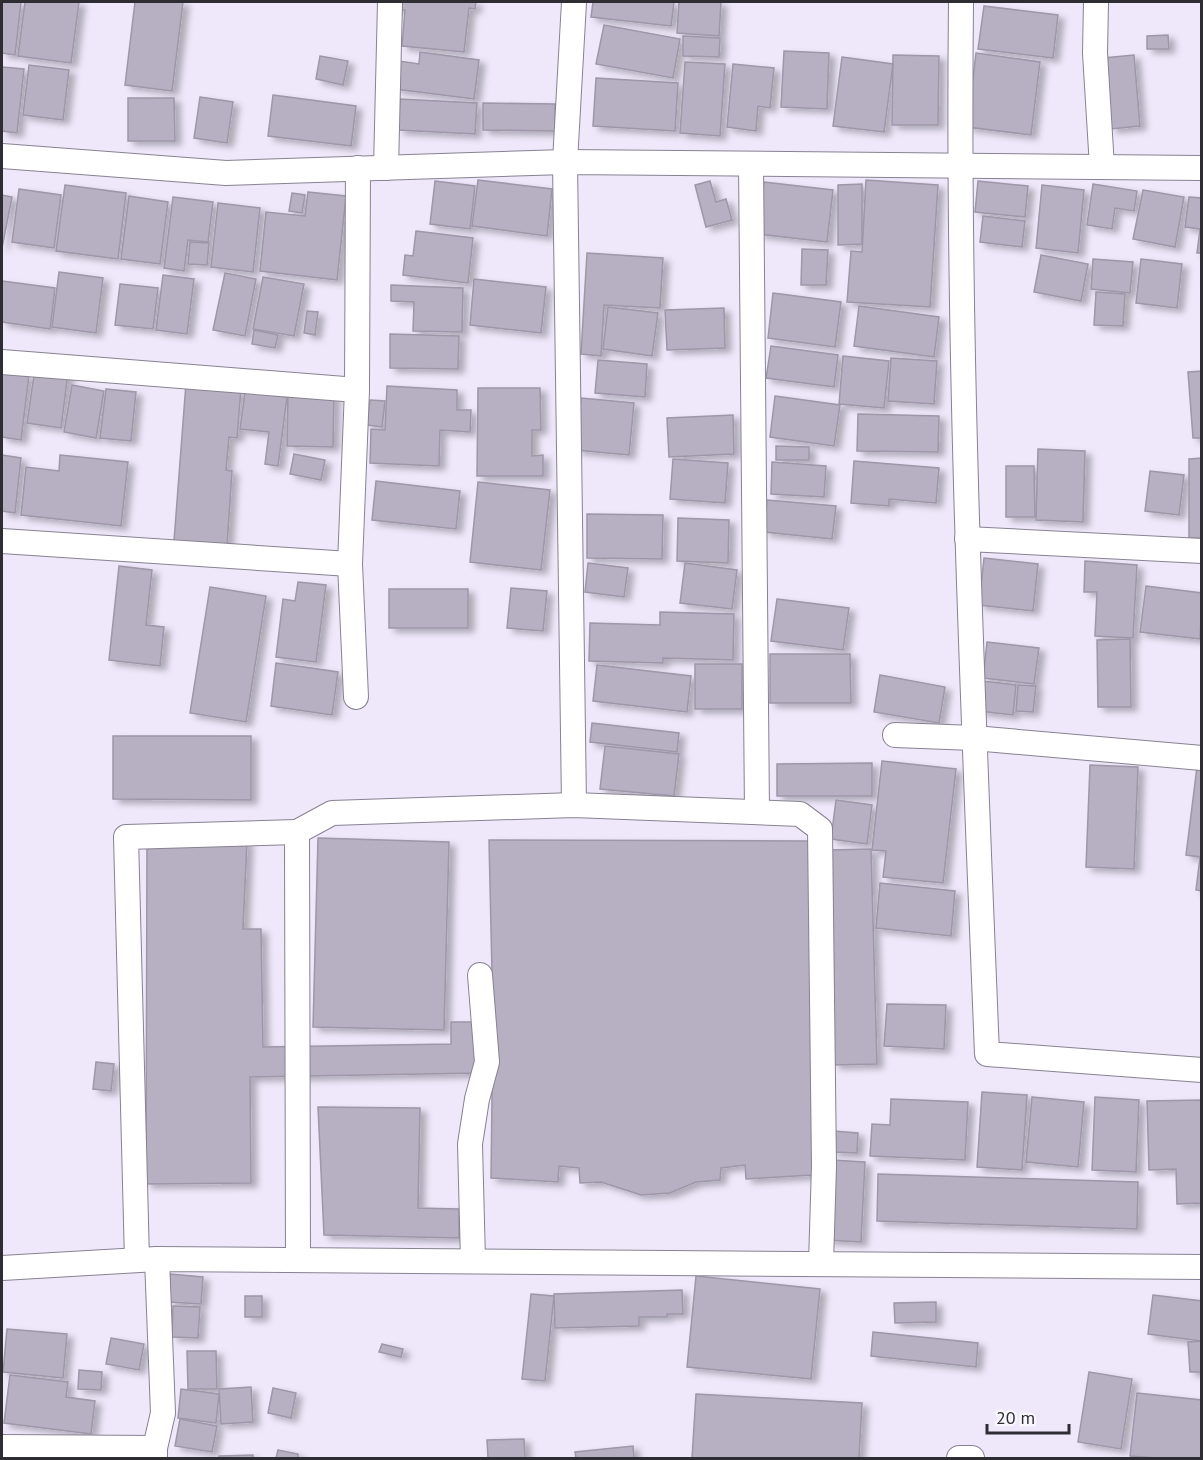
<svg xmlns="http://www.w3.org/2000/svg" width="1203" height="1460" viewBox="0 0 1203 1460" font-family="'PT Sans',sans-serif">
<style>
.building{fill:#b6b0c2;stroke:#9d97a8;stroke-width:1.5;filter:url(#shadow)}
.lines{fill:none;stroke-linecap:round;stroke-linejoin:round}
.street-casing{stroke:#878292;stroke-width:26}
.street{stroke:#fff;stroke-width:24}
</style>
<defs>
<filter id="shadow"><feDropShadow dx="6" dy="4" stdDeviation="3" flood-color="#0004"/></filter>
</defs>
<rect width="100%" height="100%" fill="#eee8fa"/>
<g class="building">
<path d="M2,2H21L15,55L2,53Z"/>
<path d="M25,2H79L71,63L18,56Z"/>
<path d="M135,2H183L172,91L125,85Z"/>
<path d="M395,2H476L475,9L469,8L464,52L402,46L405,10H394Z"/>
<path d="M593,2H674L671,26L591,17Z"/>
<path d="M679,2H721L719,36L677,33Z"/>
<path d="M984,6L1058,15L1053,58L978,49Z"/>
<path d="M604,25L680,39L673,78L596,64Z"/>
<path d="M1168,35L1169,49H1147V36Z"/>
<path d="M683,36L720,38L719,57L683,56Z"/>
<path d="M784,51L829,53L827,109L781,107Z"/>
<path d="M420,52L479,60L474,99L395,89L399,61L419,64Z"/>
<path d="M976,53L1040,62L1031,135L967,127Z"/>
<path d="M893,55L939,56L938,125H892Z"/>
<path d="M1134,55L1140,126L1111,129L1103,58Z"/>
<path d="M320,56L348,61L343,85L316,79Z"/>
<path d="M842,57L893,64L884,132L833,126Z"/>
<path d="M685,62L725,64L720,136L680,133Z"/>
<path d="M733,64L774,68L770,108L758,106L756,131L727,127Z"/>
<path d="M29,65L69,70L63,120L23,115Z"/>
<path d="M2,67L24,69L17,133L2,131Z"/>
<path d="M596,78L678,83L675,131L593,126Z"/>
<path d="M273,95L356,106L351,146L268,136Z"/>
<path d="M200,97L233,102L227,143L194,138Z"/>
<path d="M128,98H174L175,141H128Z"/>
<path d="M400,99L477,103L475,134L398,130Z"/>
<path d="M483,103L555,104V131L483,130Z"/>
<path d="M478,180L552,189L547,236L472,226Z"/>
<path d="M866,180L938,185L930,307L847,302L851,251L862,252Z"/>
<path d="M435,181L475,186L470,229L430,224Z"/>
<path d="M710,181L716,202L726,199L732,220L706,227L695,185Z"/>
<path d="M978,181L1028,186L1025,217L975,212Z"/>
<path d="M764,182L833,190L827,242L758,234Z"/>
<path d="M862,184V244L838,245V185Z"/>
<path d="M1093,184L1137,191L1134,211L1115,208L1112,229L1087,225Z"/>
<path d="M65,185L126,193L118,259L56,251Z"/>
<path d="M1042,185L1084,190L1078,253L1036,248Z"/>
<path d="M19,189L61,195L54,248L12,242Z"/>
<path d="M1143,190L1184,197L1175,247L1133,239Z"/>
<path d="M308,192L346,196L337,280L260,271L266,212L305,216Z"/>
<path d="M292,193L305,195L302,213L289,211Z"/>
<path d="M2,195L12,197L2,248Z"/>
<path d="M129,196L168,202L160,264L121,259Z"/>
<path d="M173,197L213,202L208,242L188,240L184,271L164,268Z"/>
<path d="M1189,197L1202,198V253H1197L1200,229L1185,227Z"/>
<path d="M218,203L260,208L253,272L211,267Z"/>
<path d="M983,216L1025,221L1022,247L980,242Z"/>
<path d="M416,231L473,238L468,283L403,275L405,255L413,256Z"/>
<path d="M190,242L209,243L207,265L188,264Z"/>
<path d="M802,249L828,250L826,285H801Z"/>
<path d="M587,253L663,258L660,308L604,305L601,356L581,354Z"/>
<path d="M1041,255L1088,264L1081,301L1034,292Z"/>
<path d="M1093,259L1133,262L1130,293L1091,289Z"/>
<path d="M1141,259L1182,264L1177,308L1136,303Z"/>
<path d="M59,272L103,278L96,333L52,327Z"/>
<path d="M225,273L256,279L245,336L213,330Z"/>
<path d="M163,275L194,279L187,334L156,330Z"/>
<path d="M263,277L304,284L294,336L253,329Z"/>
<path d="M474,279L546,287L541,333L470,325Z"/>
<path d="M2,281L55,288L50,329L2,322Z"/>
<path d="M120,284L158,288L153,329L115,325Z"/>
<path d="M391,285L463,288L462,332L413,331L414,302L391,301Z"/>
<path d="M1096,292L1125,294L1123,326L1094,325Z"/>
<path d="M773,293L841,302L835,347L768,338Z"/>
<path d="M859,306L939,317L934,357L854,346Z"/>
<path d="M608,307L658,313L652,356L603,349Z"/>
<path d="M724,308L725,348L667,350L665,310Z"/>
<path d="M307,311L318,312L315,335L304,333Z"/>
<path d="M254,330L278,335L275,348L252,344Z"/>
<path d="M390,334L459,336L458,369L390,368Z"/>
<path d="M771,346L838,355L834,387L766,378Z"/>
<path d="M843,356L889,361L884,408L839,404Z"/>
<path d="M891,358L937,361L934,404L888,401Z"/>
<path d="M598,360L647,364L645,397L595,393Z"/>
<path d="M35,368L68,373L61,428L27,423Z"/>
<path d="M2,371L29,375L21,440L2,437Z"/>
<path d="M1202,371V438H1193L1188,372Z"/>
<path d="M186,383L241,388L237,438L229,437L226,470L232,471L227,546L174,541Z"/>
<path d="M72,385L104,391L96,438L64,432Z"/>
<path d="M387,386L457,390V410H471L470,432L440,430L439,466L370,463L371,429L385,430Z"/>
<path d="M478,388H540L541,430H532V456L543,455V476H477Z"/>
<path d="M106,389L136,392L131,441L100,438Z"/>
<path d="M245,392L287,397L278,466L265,464L269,432L240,429Z"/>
<path d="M288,392L334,393L333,447L287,446Z"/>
<path d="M775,396L840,405L834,446L770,437Z"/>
<path d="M581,398L634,403L629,455L576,450Z"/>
<path d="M370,400L385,401L382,427L367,425Z"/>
<path d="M858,414L939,416L938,452L857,451Z"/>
<path d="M733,415L734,454L669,457L667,418Z"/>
<path d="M776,446L809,447V460H776Z"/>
<path d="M1038,449L1085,451L1083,522L1036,520Z"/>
<path d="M294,454L325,460L321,480L290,474Z"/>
<path d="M2,455L21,458L15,513L2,511Z"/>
<path d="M60,455L128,462L121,526L21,515L26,467L59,471Z"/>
<path d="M1202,458V538H1189V459Z"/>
<path d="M673,459L728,463L725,503L670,499Z"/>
<path d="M854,461L939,468L936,503L889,499V506L851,503Z"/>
<path d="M772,462L826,466L824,497L771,494Z"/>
<path d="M1006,466H1034L1035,517H1006Z"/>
<path d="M1150,471L1184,475L1179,515L1145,511Z"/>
<path d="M376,481L460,491L456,529L372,520Z"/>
<path d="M478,482L550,490L541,570L470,562Z"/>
<path d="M767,500L836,506L832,539L764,532Z"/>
<path d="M587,514L663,515L662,559L587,558Z"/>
<path d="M678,518L729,520L728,563L677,561Z"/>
<path d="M984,558L1038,564L1033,611L979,605Z"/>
<path d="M1085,561L1137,565L1133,638L1095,636L1097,592H1084Z"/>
<path d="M588,563L628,568L624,597L585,592Z"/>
<path d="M685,563L737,570L732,609L680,603Z"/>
<path d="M119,566L152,570L146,625L164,627L160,666L109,660Z"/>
<path d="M298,582L326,585L316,662L276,657L283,599L295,601Z"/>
<path d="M1146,586L1202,593L1200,639L1140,632Z"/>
<path d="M210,587L266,596L246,722L190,713Z"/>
<path d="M511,588L547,591L543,631L507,628Z"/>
<rect x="389" y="589" width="79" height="39"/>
<path d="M777,599L849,608L843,650L771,641Z"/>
<path d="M660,612L734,614L733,660L663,658V663L589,661L590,623L660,625Z"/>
<path d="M1130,639L1131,707H1098L1097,640Z"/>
<path d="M987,642L1039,648L1034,684L983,678Z"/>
<path d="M770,654H850L851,703H770Z"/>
<path d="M276,663L338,672L332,715L271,706Z"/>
<rect x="695" y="664" width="47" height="45"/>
<path d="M597,665L691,676L687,712L593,701Z"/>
<path d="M880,675L945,687L939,723L874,712Z"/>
<path d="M982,681L1016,685L1013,715L979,711Z"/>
<path d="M1018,685L1036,686L1033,712L1016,711Z"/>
<path d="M592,723L679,733L677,752L590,742Z"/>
<path d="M113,736H251V800L113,799Z"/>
<path d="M605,746L679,754L674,796L600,789Z"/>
<path d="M882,761L956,769L943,883L883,877L886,851L872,850Z"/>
<path d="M872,763V796H777V764Z"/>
<path d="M1090,765L1138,767L1134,869L1086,867Z"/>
<path d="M1197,767L1202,768V891L1196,890L1200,857L1186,855Z"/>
<path d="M836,800L872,805L867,844L831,839Z"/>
<path d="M147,838L247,841L243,929H261L263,1047L451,1044V1022H479L480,1073L250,1077L251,1183L146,1184Z"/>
<path d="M318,838L449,842L444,1030L313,1027Z"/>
<path d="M489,840L811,841L812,1175L746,1179L745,1165L721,1168L720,1180L696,1182L670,1193L641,1195L601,1182L580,1183L579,1168L559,1166L558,1182L491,1178L493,1018Z"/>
<path d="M871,849L877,1064L834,1065L827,850Z"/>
<path d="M880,883L955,891L951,936L876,928Z"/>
<path d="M887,1004L946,1005L944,1049L884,1046Z"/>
<path d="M96,1062L114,1064L111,1091L93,1089Z"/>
<path d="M982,1092L1027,1095L1022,1170L977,1167Z"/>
<path d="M1032,1097L1084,1102L1078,1167L1026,1162Z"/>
<path d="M1095,1097L1139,1100L1136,1172L1092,1170Z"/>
<path d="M891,1099L968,1102L965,1160L870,1156L872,1124L890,1125Z"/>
<path d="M1202,1100V1203L1177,1204L1176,1169L1149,1170L1147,1101Z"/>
<path d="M318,1107L420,1108L418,1208L459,1209V1238L324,1235Z"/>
<path d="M833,1131L858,1133L857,1153L832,1152Z"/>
<path d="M832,1160L865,1162L861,1242L827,1240Z"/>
<path d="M878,1174L1138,1182L1137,1229L877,1221Z"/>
<path d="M170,1274L203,1277L201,1304L168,1302Z"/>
<path d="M696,1276L820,1289L811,1379L687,1367Z"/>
<path d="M682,1290L683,1314H667V1317H639V1326L555,1328L554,1294Z"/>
<path d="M531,1294L554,1296L545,1381L522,1379Z"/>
<path d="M1153,1295L1202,1301L1201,1341L1148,1334Z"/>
<rect x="245" y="1296" width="17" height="21"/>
<path d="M936,1302V1322L895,1323L894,1303Z"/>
<path d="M173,1306L200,1307L198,1338L172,1337Z"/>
<path d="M7,1329L67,1334L63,1378L3,1372Z"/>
<path d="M873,1332L978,1343L976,1367L871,1356Z"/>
<path d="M111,1338L144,1344L139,1370L106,1364Z"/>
<path d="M1202,1341V1372H1190L1188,1342Z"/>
<path d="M382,1344L403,1349L401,1357L379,1352Z"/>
<path d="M187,1351H216L217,1389H188Z"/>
<path d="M79,1370L102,1372L101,1390L78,1389Z"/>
<path d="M1089,1372L1132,1379L1121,1449L1078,1442Z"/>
<path d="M10,1375L68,1382L66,1397L95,1401L91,1434L4,1423Z"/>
<path d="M251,1387L253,1422L221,1424L219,1389Z"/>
<path d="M273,1388L296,1393L291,1418L268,1413Z"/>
<path d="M181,1389L219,1394L216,1423L178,1418Z"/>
<path d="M1137,1393L1202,1400V1458H1156L1130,1456Z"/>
<path d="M696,1394L862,1403L859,1458H692Z"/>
<path d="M180,1419L217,1426L212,1452L175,1446Z"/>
<path d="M524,1439L525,1458H488L487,1440Z"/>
<path d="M633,1446L634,1458H576L575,1452Z"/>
<path d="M278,1450L298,1454V1458H276Z"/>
<path d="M253,1455V1458H219V1456Z"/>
</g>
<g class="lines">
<defs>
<g id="street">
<path d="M574,2L565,162L574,805"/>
<path d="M961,2C957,353 973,703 987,1054L1202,1070"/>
<path d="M1096,2L1095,53L1102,167"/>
<path d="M2,156L226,173L565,162L1202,168"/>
<path d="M751,164L757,812"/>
<path d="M386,168L390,2"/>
<path d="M2,362L357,390"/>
<path d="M967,539L1202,551"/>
<path d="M2,541L350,564"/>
<path d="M356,697L350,564L357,390L358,168"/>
<path d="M895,735L974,738L1202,758"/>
<path d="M137,1260L126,837L297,832"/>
<path d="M298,1260L297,832L332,813L574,805L800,814L820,829L824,1166L821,1263"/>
<path d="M473,1261L470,1144L477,1099L487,1062L480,975"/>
<path d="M2,1268L157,1259L1202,1267"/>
<path d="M2,1447L155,1448"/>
<path d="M155,1458V1448L163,1413L157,1259"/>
<path d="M959,1458H972"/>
</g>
</defs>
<use href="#street" class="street-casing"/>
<use href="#street" class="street"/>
</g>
<rect width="1203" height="1460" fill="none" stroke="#2f2d34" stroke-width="6"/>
<path d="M987 1424v9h82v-9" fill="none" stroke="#2f2d34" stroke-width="3"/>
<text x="996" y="1424" font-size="18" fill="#2f2d34" stroke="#f9f7fe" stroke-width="4.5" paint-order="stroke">20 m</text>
</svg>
